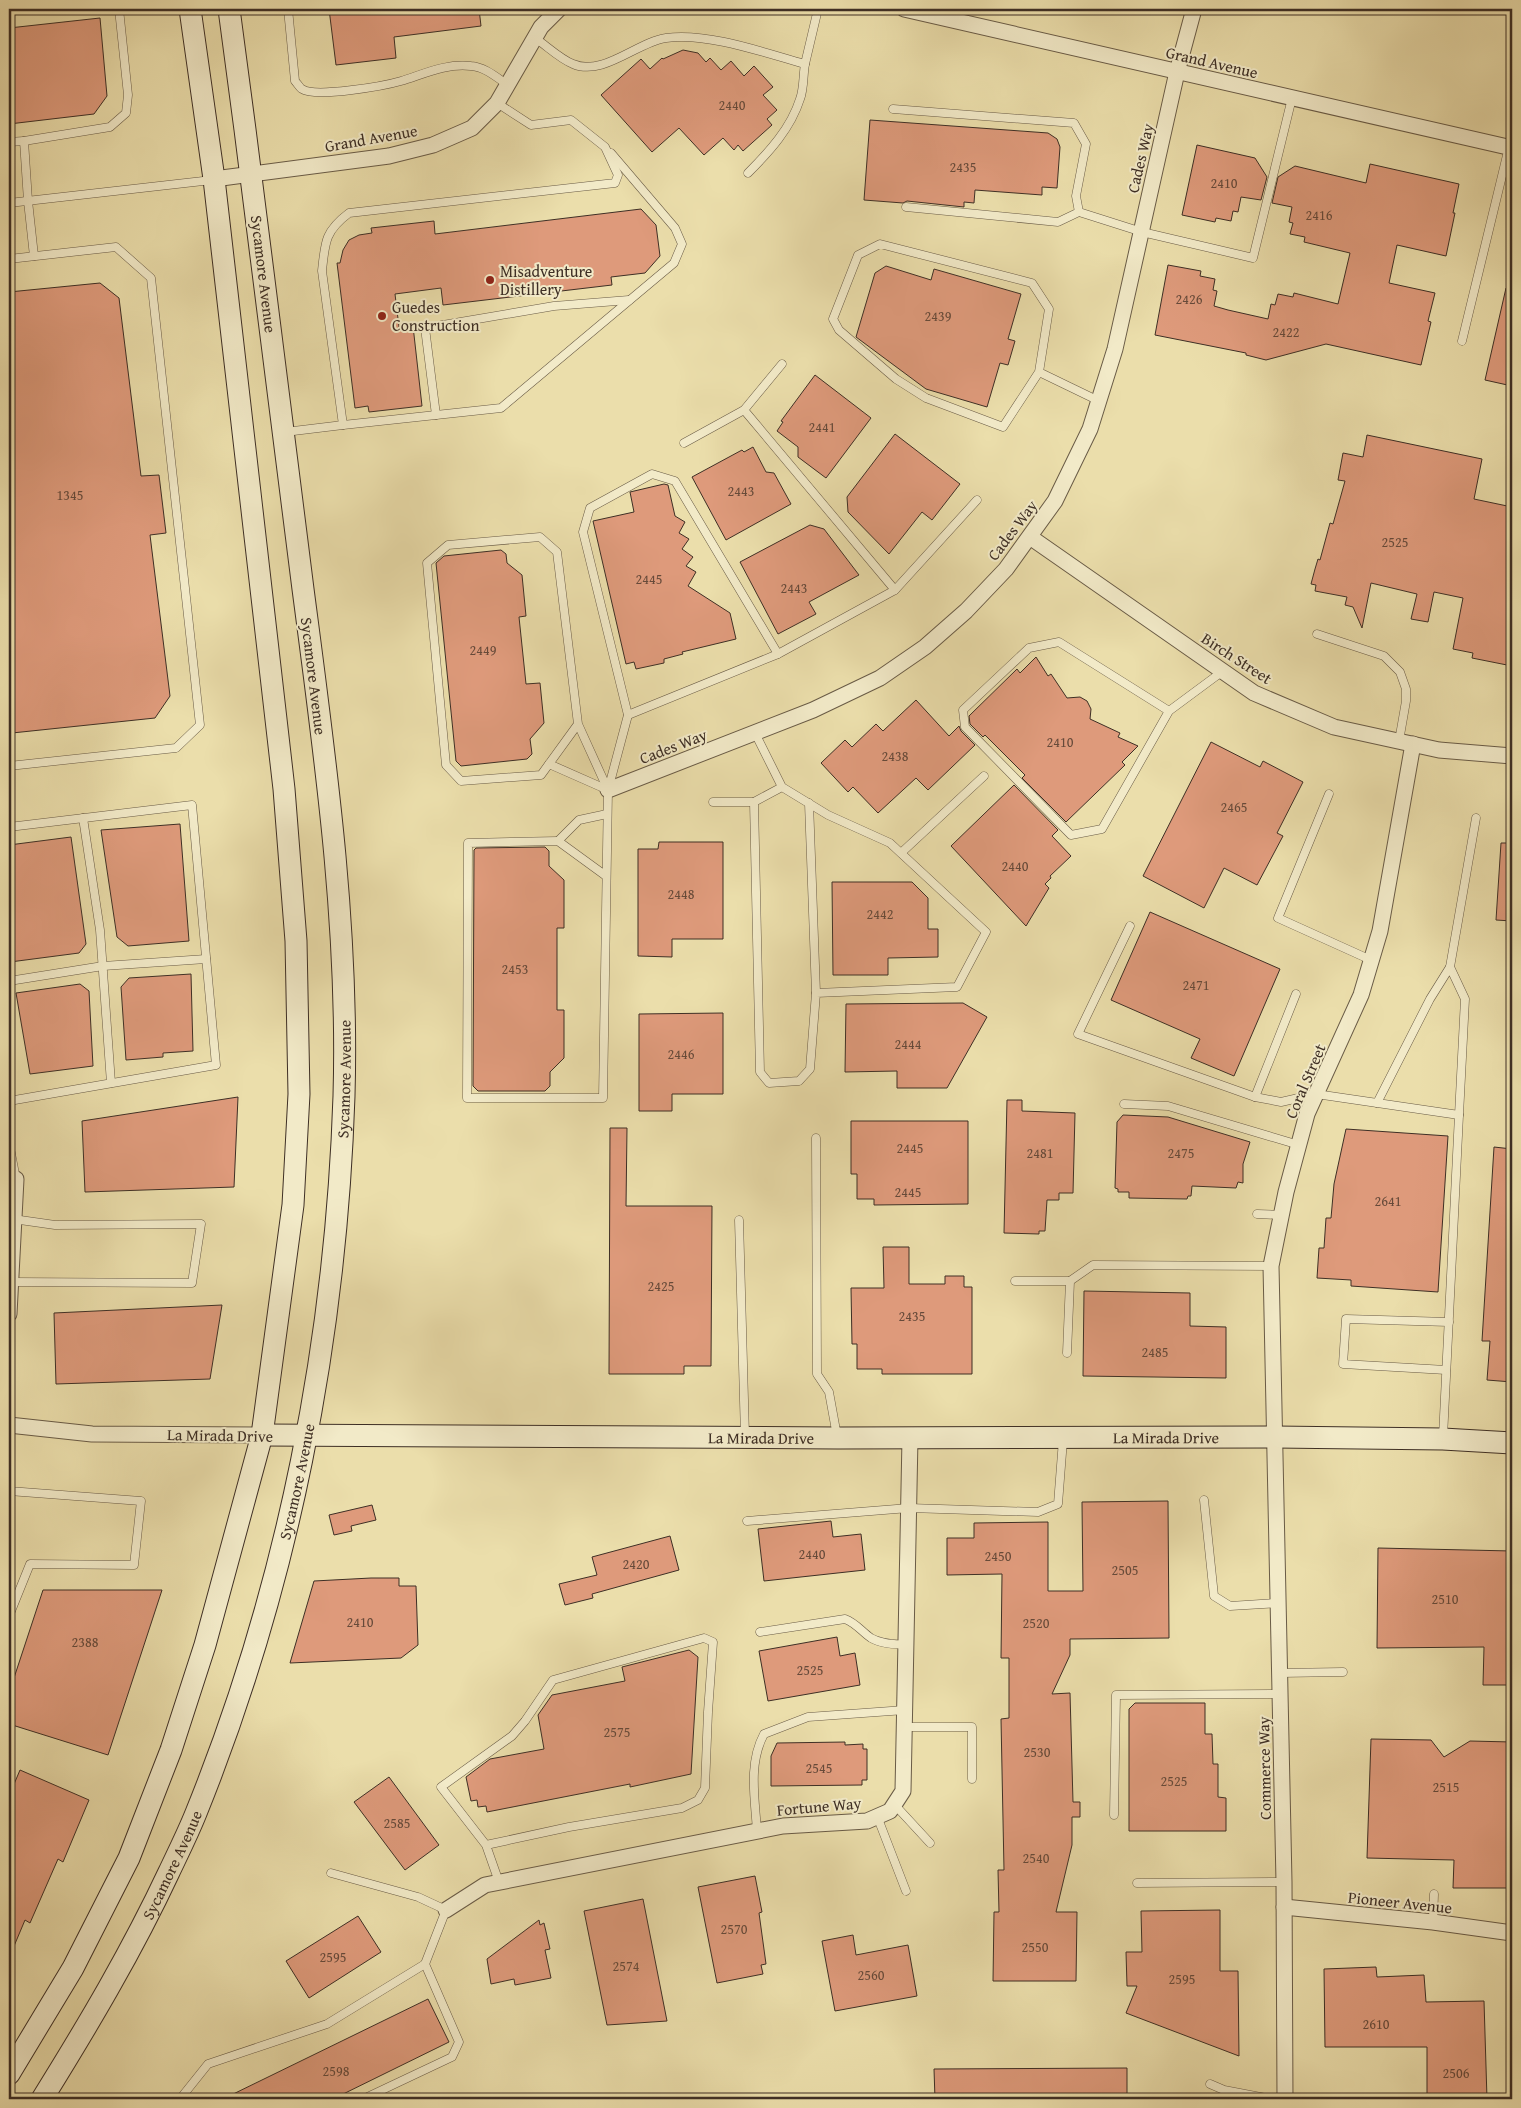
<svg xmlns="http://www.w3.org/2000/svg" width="1521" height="2108" viewBox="0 0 1521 2108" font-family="'Gentium Book Plus',serif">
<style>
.building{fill:#de9a7b;stroke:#3e2f25}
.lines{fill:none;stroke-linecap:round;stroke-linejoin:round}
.lane-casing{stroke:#695b46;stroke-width:9}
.street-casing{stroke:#695b46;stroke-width:17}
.secondary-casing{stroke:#3e2f25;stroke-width:23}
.lane{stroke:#f2eac8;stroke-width:8}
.street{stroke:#f2eac8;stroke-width:15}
.secondary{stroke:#f2eac8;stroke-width:21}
.poi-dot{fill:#8f2418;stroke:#f2eac8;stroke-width:2}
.labels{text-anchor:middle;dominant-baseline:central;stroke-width:4;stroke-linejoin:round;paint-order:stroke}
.number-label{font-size:14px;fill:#664a3a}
.street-label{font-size:16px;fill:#3e2f25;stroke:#f2eac8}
.poi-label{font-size:16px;fill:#3e2f25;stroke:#f2eac8;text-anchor:start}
</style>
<rect width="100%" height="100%" fill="#ebdeab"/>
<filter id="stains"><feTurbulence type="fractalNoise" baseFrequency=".004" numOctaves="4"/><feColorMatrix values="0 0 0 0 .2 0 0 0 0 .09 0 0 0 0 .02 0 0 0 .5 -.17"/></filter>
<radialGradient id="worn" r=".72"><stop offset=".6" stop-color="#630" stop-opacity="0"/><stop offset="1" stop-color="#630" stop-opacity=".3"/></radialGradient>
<g class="building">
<path d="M329,9H479L481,26L394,37L396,58L336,65Z"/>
<path d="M100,18L107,96L94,114L9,124V28Z"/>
<path d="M683,50L698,53L706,62L710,58L721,70L731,61L744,76L754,66L773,87L763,95L777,110L767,119L772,125L743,151L738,145L734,150L723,138L704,155L679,128L652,152L601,95L641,59L650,69L662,58L663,59Z"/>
<path d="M870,120L1048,133L1057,139L1060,147L1057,188L1042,187V195L975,190L974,203L964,202V207L907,201L903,203L864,200Z"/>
<path d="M1197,145L1255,158L1267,177L1261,200L1241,197L1238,212L1233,211L1231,221L1216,218L1215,222L1182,215Z"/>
<path d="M1370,164L1459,184L1453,213H1455L1446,256L1397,245L1389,283L1435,293L1428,321L1431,322L1421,365L1326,344L1266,360L1246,355V353L1155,335L1168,265L1201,271L1200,276L1215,279L1213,290L1217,291L1214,306L1228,310L1268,319L1271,304L1275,305L1278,294L1293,297L1294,293L1338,304L1350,253L1304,242L1305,237L1290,234L1293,223L1289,222L1292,207L1272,203L1278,177L1295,166L1366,183Z"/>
<path d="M641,209L656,225L660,256L645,273L611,277L612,285L443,305L441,288L395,294L399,327L413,326L422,406L369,412L368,406L355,408L337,263H340L343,250L349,240L359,235L372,233L371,228L434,221L435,234Z"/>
<path d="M886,266L931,280L934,269L1021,294L1008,339L1015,341L1008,365L1000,363L987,407L926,389L856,337L875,273Z"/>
<path d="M100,283L119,298L141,476L159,475L166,533L150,535L170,696L155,718L12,733L9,707V292Z"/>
<path d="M1506,288L1512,289V386L1485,380Z"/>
<path d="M815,375L871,418L826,478L798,457V447L777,431L783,422L781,421Z"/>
<path d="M895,434L960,484L932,520L922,512L889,554L848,512L847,497Z"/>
<path d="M1367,435L1482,459L1474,499L1512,507V666L1472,658L1473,653L1453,649L1463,598L1434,592L1428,622L1411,619L1417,594L1371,583L1362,628L1353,607L1345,605L1347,597L1315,591L1316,585L1311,584L1315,569L1318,559L1320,560L1330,523L1333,524L1345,481L1338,480L1343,453L1363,457Z"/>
<path d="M753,447L766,472L774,473L791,504L726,540L692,477L742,450L744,452Z"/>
<path d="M664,484L668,485L675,516L685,522L679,533L689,539L682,549L693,557L686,566L696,572L688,586L730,613L736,639L682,652L683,654L664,659V663L636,669L634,662L626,664L593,521L634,512L630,492Z"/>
<path d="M810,525L824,529L859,575L809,602L816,614L778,634L740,562Z"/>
<path d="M501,550L506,554L507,563L522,575L526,616L519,617L526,684L540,683L544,723L530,739L532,754L527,759L461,766L456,761L436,563L444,556Z"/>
<path d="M1036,657L1048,676L1051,674L1067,698L1080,697L1087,701L1091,709L1090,719L1120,733L1118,737L1138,746L1122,762L1125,765L1066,822L1022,778L1025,775L985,735L983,737L970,724L969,716L1017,669L1020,673Z"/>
<path d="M916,700L949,736L959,726L961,731L975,745L928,790L916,778L878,813L853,787L848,792L821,763L845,740L852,747L876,724L883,731Z"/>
<path d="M1211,742L1260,767L1263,761L1303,782L1277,833L1283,836L1257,885L1224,868L1204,908L1143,876Z"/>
<path d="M1014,785L1058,830L1052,836L1071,856L1050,876L1051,878L1045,884L1049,888L1026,926L951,846Z"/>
<path d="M180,824L189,941L128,946L117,937L101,830Z"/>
<path d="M71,837L86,944L79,953L10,962L9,845Z"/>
<path d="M659,842H723V939H672V957L638,956V849H658Z"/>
<path d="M1501,843H1512V921L1496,920Z"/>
<path d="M545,847L549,851V866L564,880V928H557V1010H564V1058L550,1072V1086L545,1091H478L473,1086L474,850L476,848Z"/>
<path d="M832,882H912L928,898V929H938V957L888,958V975H833Z"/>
<path d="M1150,912L1280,969L1234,1076L1191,1058L1200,1039L1111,1000Z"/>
<path d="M191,974L193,1051L163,1053V1057L126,1060L121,987L129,978Z"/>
<path d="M80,984L89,991L93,1066L30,1074L16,993Z"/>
<path d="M963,1003L987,1017L947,1088H897V1071L845,1072L846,1004Z"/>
<path d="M723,1013V1094H672V1111H639V1014Z"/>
<path d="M238,1097L234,1187L85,1192L82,1121Z"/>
<path d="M1007,1100H1022V1111L1075,1113L1073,1193H1059V1200H1047L1045,1231H1039V1234L1004,1233Z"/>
<path d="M1123,1115L1168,1117L1250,1142L1243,1164V1183L1238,1182L1236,1188L1192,1186L1191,1196H1188L1187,1199L1129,1198V1192H1118V1189L1115,1188L1117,1122Z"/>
<path d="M851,1121H968V1204L874,1205V1199H857V1174H851Z"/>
<path d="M610,1128H627L626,1206H712L711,1366H684V1374H609Z"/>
<path d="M1346,1129L1448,1136L1438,1292L1351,1286V1280L1317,1278L1319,1248H1324L1326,1218H1331L1334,1184Z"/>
<path d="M1494,1147L1512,1149V1382L1487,1380L1490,1341H1482Z"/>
<path d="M883,1247H909V1284H945V1276H964V1287H972V1374H882V1369H857V1344H852L851,1288H884Z"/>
<path d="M1084,1291L1190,1293V1326L1226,1327V1378L1083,1376Z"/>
<path d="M222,1305L210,1379L56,1384L54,1313Z"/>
<path d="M1168,1501L1169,1638L1070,1639V1655L1052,1694L1070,1693L1073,1802H1080V1817H1072V1845L1056,1912H1077L1076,1981H993L994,1912H999L998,1870H1004L1001,1719L1009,1718V1658H1001L1002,1574L947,1575V1538H974V1523L1048,1522V1591H1083L1082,1502Z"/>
<path d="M372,1505L376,1520L351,1526L352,1531L334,1535L329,1515Z"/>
<path d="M831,1521L833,1537L861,1534L865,1570L764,1581L758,1529Z"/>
<path d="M670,1536L679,1570L592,1594L593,1598L565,1605L559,1584L597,1575L592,1557Z"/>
<path d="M1378,1548L1512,1551V1685H1483L1484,1647L1377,1648Z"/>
<path d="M371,1578H399V1586H416L418,1645L401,1658L290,1663L314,1581Z"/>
<path d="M43,1590H162L108,1755L9,1724V1693Z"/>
<path d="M837,1637L840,1656L855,1653L860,1685L768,1701L759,1651Z"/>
<path d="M689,1650L698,1657L691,1774L630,1787V1784L487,1812L486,1806L478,1807L477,1800L471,1801L466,1777L490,1759L544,1749L538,1715L552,1695L625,1681L622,1667Z"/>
<path d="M1135,1703H1205V1734H1212L1213,1764H1218V1797L1226,1798V1831H1129V1709Z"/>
<path d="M1371,1739L1431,1740L1444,1757L1470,1741L1512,1742V1888H1453L1454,1860L1367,1858Z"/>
<path d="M845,1742V1745L863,1744V1749H867V1780H862V1785L771,1786V1756L777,1743Z"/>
<path d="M20,1770L89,1800L63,1862L58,1859L30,1923L25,1920L9,1958V1796Z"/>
<path d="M389,1777L439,1845L405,1870L354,1802Z"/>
<path d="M755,1876L762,1912L759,1913L766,1964L761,1965L763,1974L717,1983L698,1887Z"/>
<path d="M643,1899L667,2021L607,2025L584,1911Z"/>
<path d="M1220,1910V1971H1238L1239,2056L1126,2013L1137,1986H1127L1126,1952H1142L1141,1911Z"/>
<path d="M358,1916L381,1952L309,1998L286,1961Z"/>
<path d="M539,1920L540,1925L544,1923L550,1949L545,1950L551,1978L515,1985L514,1979L491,1984L487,1959Z"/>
<path d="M853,1935L856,1955L908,1945L917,1996L835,2011L822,1941Z"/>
<path d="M1376,1967L1377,1977L1424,1975L1426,2002L1484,2001L1487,2099H1427V2047H1325L1324,1969Z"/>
<path d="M428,1999L449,2042L333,2099H223Z"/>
<path d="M1127,2068V2099H935L934,2069Z"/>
</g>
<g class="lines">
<defs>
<g id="lane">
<path d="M288,9L295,81C297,83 300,88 302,89C315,98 384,86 401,81C424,74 446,63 471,66C485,67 496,77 508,85"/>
<path d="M535,38C547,46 560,59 573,64C603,77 637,42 666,38C707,32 765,53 805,64L818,9"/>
<path d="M893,109L1074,123L1086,144L1076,196L1079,212"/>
<path d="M9,142L24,141"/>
<path d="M748,173C769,152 791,128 800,99C804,89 803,75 805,64"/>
<path d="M9,203L212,180"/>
<path d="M906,207L1058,222L1079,212L1142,232L1253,258L1292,98"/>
<path d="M34,256L28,201L24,141L110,127L126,113L128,95L119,9"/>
<path d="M9,259L116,247L151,278L200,725L176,748L9,766"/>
<path d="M1462,341L1509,147"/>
<path d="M1039,372L1003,427L926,398L896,379L839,330L833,319L858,255L880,244L1032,283L1049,309L1039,372L1099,401"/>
<path d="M436,415L425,328L554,306L629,300"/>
<path d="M343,425L501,408L674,263L682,244L675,228L611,153"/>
<path d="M285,432L343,425L322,271C325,242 325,231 349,213L615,183L618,175L605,147L571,120L531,125L497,103"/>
<path d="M684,443L744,410"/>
<path d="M895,590L977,500"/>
<path d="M1317,634L1384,656L1400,672L1406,689V701L1399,741"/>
<path d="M1169,711L1059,642L1029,648L963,710L965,727L1071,835L1102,829L1169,711L1223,671"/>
<path d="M628,715L583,532L590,508L652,474L675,481L778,654"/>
<path d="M578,724L541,775L461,781L446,765L427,563L448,545L540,537L557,552L578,724L608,790"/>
<path d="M755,733L782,787L828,815L890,843L986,932L957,987L816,993L810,1069L799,1081L769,1083L760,1072L754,802L782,787"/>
<path d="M549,764L608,790"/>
<path d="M1329,794L1278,918L1371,960"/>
<path d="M713,802H754"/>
<path d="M809,803L816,993"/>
<path d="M83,818L100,930L111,1083"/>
<path d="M9,827L192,805L216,1065L9,1101"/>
<path d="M558,841L579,820L607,814"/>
<path d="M901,853L984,776"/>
<path d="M606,876L558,841L468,843L467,1098H603L608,790L628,715L778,654L895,590L744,410L782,364"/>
<path d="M1130,926L1078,1034L1255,1097"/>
<path d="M1450,967L1476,818"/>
<path d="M9,981L103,966L206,959"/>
<path d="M1296,994L1255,1097L1281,1102L1316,1094L1459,1115L1443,1437"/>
<path d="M1377,1103L1430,999L1450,967L1465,999L1459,1115"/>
<path d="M1124,1104L1168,1106L1299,1145"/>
<path d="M816,1138L817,1374L829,1392L837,1436"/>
<path d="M9,1143L16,1179H14"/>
<path d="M1257,1214L1281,1215"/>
<path d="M739,1220L745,1436"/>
<path d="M1015,1281H1070"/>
<path d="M10,1282L192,1283L201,1224L55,1225L13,1219"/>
<path d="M1067,1353L1070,1281L1093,1265L1271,1266"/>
<path d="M1446,1370L1343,1364L1346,1319L1449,1322"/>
<path d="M9,1491L141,1501L134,1565L30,1564L9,1616"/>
<path d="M1204,1500L1214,1596L1230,1606L1278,1603"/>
<path d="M747,1521L909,1508L1038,1512L1058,1504L1063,1440"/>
<path d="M760,1632L845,1619C856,1623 862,1632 871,1638C881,1644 894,1644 906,1645"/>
<path d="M1280,1673L1343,1672"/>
<path d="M904,1727H972V1779"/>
<path d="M894,1804L930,1843"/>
<path d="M1114,1815L1116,1695L1280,1694"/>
<path d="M877,1816L906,1891"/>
<path d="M757,1831C755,1798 748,1764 764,1734L808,1717L905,1710"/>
<path d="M486,1845L569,1827L682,1808L698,1800L705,1788L708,1712L713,1642L704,1638L553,1680L525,1721L512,1736L441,1787L486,1845L499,1882"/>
<path d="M1137,1883L1284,1882"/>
<path d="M1433,1922L1434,1894"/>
<path d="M1210,2084L1224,2090L1271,2099"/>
<path d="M180,2099L208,2064L327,2024L425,1964L446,1910L418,1897L331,1873"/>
<path d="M363,2099L452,2057L459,2042L425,1964"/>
</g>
<g id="street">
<path d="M904,9L1512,148"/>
<path d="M214,179L389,156L433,145L472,128L497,103L541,27L559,9"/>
<path d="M1030,537L1254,693L1334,727L1439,750L1512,756"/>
<path d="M608,790L813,710L880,678L925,647L966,611L1006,569L1055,501L1090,429L1115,349L1177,72L1194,9"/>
<path d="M9,1314L16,1179"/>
<path d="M9,1425L92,1434L262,1435"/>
<path d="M1284,1907L1433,1922L1512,1933"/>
<path d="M446,1910L485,1885L783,1826L867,1821L890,1811L903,1791L910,1438"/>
<path d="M1285,2099L1284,1882L1271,1266L1286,1192L1307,1114L1361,995L1380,931L1413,744"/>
</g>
<g id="secondary">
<path id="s1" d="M262,1435L838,1438L1275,1437L1443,1439L1512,1443"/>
<path d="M9,2074L73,1968L129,1858L171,1750L205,1645L262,1435L293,1205L299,1094L296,941L284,789L214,179L190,9"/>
<path id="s2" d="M42,2099C88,2025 132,1951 169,1872C178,1853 188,1833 196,1813C288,1586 336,1340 344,1096C349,926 325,757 303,589C279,395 255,202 229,9"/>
</g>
</defs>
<use href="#lane" class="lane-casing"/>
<use href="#street" class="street-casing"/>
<use href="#secondary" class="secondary-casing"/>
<use href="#lane" class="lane"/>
<use href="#street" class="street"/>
<use href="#secondary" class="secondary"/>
</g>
<g class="poi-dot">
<circle cx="490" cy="280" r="5"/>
<circle cx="382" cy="316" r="5"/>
</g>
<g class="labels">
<g class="number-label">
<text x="732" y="105">2440</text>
<text x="963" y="167">2435</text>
<text x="1224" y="183">2410</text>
<text x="1319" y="215">2416</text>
<text x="1189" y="299">2426</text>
<text x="938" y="316">2439</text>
<text x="1286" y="332">2422</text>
<text x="822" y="427">2441</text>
<text x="741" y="491">2443</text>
<text x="70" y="495">1345</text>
<text x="1395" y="542">2525</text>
<text x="649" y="579">2445</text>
<text x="794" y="588">2443</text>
<text x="483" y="650">2449</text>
<text x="1060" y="742">2410</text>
<text x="895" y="756">2438</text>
<text x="1234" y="807">2465</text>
<text x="1015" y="866">2440</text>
<text x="681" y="894">2448</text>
<text x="880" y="914">2442</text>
<text x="515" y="969">2453</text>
<text x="1196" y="985">2471</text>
<text x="908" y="1044">2444</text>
<text x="681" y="1054">2446</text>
<text x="910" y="1148">2445</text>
<text x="1040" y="1153">2481</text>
<text x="1181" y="1153">2475</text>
<text x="908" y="1192">2445</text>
<text x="1388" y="1201">2641</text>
<text x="661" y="1286">2425</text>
<text x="912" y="1316">2435</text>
<text x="1155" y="1352">2485</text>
<text x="812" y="1554">2440</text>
<text x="998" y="1556">2450</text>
<text x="636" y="1564">2420</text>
<text x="1125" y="1570">2505</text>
<text x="1445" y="1599">2510</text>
<text x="360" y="1622">2410</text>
<text x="1036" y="1623">2520</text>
<text x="85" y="1642">2388</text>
<text x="810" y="1670">2525</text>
<text x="617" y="1732">2575</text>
<text x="1037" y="1752">2530</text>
<text x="819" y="1768">2545</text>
<text x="1174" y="1781">2525</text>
<text x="1446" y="1787">2515</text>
<text x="397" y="1823">2585</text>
<text x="1036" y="1858">2540</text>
<text x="734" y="1929">2570</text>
<text x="1035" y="1947">2550</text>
<text x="333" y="1957">2595</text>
<text x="626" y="1966">2574</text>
<text x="871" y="1975">2560</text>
<text x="1182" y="1979">2595</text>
<text x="1376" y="2024">2610</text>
<text x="336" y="2071">2598</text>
<text x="1456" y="2073">2506</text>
</g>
<g class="street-label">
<text transform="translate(1212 62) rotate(13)">Grand Avenue</text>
<text transform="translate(371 138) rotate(-10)">Grand Avenue</text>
<text transform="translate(1140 158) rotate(-77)">Cades Way</text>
<text transform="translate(264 274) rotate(83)">Sycamore Avenue</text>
<text transform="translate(1012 530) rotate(-53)">Cades Way</text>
<text transform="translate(1237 658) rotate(33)">Birch Street</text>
<text transform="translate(314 676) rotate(83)">Sycamore Avenue</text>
<text transform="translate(673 746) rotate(-21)">Cades Way</text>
<text stroke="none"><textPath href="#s2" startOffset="1078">Sycamore Avenue</textPath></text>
<text transform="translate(1305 1081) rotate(-67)">Coral Street</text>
<text transform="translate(220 1435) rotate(1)">La Mirada Drive</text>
<text stroke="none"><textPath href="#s1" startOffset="904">La Mirada Drive</textPath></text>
<text stroke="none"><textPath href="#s1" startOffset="499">La Mirada Drive</textPath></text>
<text stroke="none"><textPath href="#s2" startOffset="672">Sycamore Avenue</textPath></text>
<text transform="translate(1264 1768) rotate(-91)">Commerce Way</text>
<text transform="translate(819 1806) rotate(-5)">Fortune Way</text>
<text stroke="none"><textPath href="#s2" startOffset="268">Sycamore Avenue</textPath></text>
<text transform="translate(1400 1902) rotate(6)">Pioneer Avenue</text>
</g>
<g class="poi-label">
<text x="500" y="271">Misadventure<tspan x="500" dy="18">Distillery</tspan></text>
<text x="392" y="307">Guedes<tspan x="392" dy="18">Construction</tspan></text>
</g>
</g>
<rect width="1521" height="2108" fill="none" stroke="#ebdeab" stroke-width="30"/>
<rect x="10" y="10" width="1501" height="2088" fill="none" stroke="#3e2f25" stroke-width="2.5"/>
<rect x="15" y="15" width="1491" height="2078" fill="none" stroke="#3e2f25"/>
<rect width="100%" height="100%" filter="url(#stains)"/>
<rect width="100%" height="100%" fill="url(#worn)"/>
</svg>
